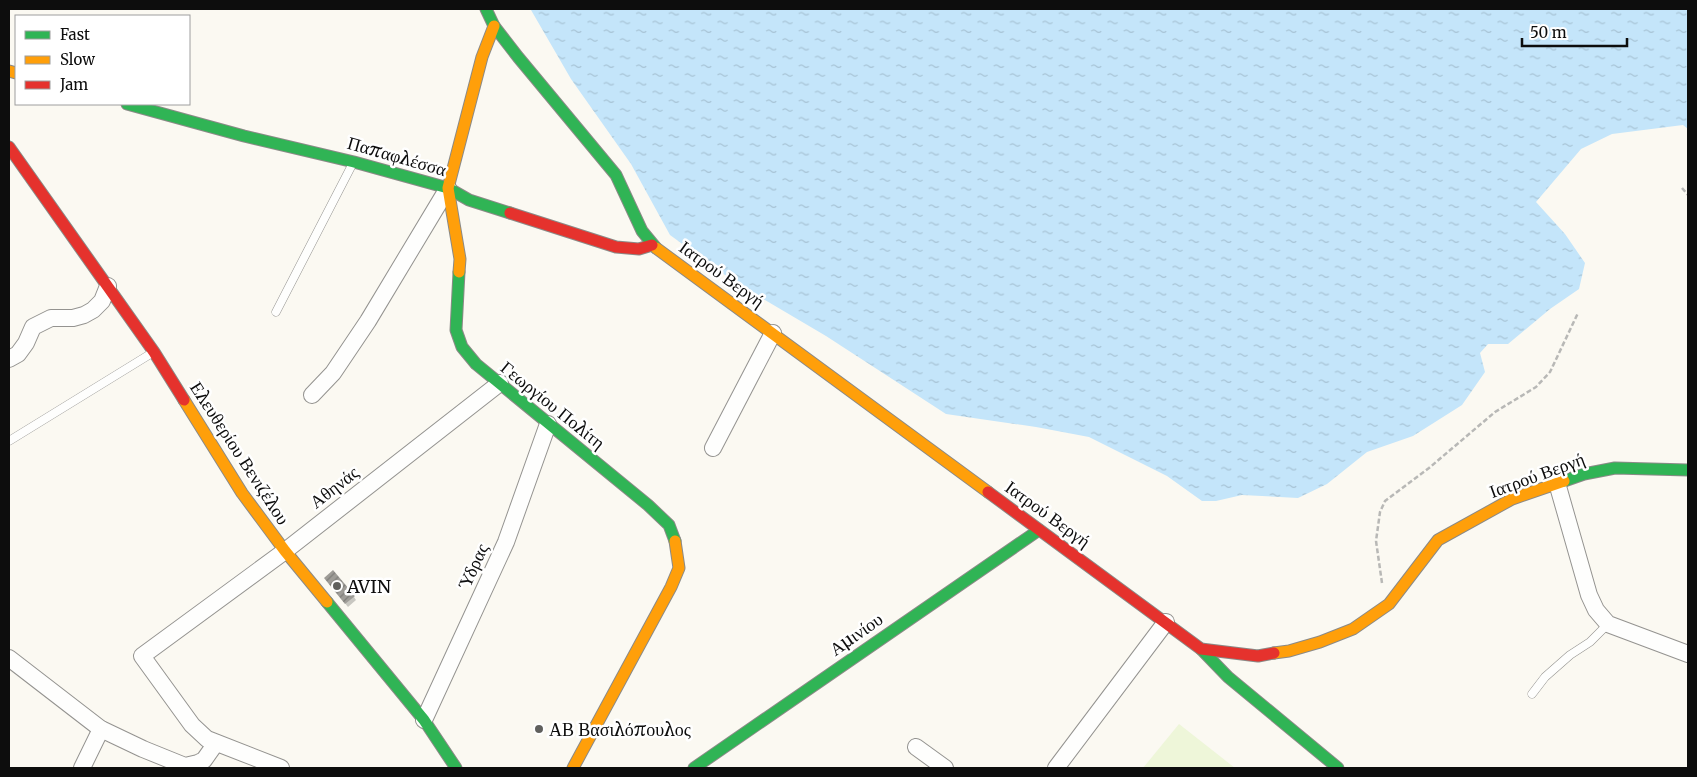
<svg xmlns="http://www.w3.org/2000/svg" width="1697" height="777" viewBox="0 0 1697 777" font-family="Merriweather,serif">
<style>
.pitch{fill:#eef6d9}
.water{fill:url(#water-ripples)}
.shadow{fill:#0003}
.building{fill:url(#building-hatch)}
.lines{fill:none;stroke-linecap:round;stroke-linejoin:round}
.lane-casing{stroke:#949390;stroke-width:9}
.street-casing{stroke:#949390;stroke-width:18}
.fast-casing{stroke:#8b8a87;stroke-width:13}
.slow-casing{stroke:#8b8a87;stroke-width:13}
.jam-casing{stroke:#8b8a87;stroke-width:13}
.path{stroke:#b8b8b6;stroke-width:2.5;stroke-dasharray:5 2.5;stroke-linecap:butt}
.lane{stroke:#fefefd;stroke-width:8}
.street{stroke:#fefefd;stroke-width:16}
.fast{stroke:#30b455;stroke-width:11}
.slow{stroke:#ff9f0a;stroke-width:11}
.jam{stroke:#e5322d;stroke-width:11}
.poi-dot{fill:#60605d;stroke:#fff;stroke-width:2}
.labels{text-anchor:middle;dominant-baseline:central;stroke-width:5;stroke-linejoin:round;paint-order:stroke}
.street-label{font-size:18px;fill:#0d0d0d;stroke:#fff}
.poi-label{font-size:18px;fill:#0d0d0d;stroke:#fff;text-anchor:start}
</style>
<defs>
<pattern id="water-ripples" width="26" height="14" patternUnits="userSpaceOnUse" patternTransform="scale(1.25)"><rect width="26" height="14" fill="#c4e5fa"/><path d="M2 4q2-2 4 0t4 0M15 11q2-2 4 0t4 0" fill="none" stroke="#a7c3d5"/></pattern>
<pattern id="building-hatch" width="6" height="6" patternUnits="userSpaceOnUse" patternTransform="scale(1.25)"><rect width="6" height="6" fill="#9e9c97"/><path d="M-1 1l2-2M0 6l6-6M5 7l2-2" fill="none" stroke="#7f7e7a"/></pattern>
</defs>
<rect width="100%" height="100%" fill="#fbf9f2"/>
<path class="pitch" d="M1179,724L1235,768H1143Z"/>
<path class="water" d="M533,9H1688V129L1683,125L1612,134L1581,149L1536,202L1565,234L1585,263L1579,289L1550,309L1508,344H1488L1480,353L1485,372L1462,405L1413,436L1367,452L1327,484L1298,498L1242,495L1216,501H1202L1167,476L1089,437L1036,427L946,414L826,336L736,283L670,235L631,164L571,79L531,10Z"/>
<path class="shadow" d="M328,582L354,597L356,600L348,607Z"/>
<path class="building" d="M333,570L355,596L345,604L324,578Z"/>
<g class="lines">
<defs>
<g id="lane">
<path d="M276,312L353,163"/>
<path d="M9,441L152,353"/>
<path d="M1532,694L1545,677L1570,655L1590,642L1608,624"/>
</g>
<g id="street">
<path d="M9,359L18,354L26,343L33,327L51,318H73L84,315L93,310L102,301L108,286"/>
<path d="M312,395L333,373L368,321L448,188"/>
<path d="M713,448L773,333"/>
<path d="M1557,483L1589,595L1596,610L1608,624L1688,654"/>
<path d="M9,658L101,729L143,749L185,766L198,763L204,760L216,743"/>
<path d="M424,720L506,542L548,424"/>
<path d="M916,747L945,768"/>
<path d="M82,768L101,729"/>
<path d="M281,768L207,739L192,725L142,656L285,551L500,383"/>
<path d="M1056,768L1166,622"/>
</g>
<g id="fast">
<path d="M486,9L494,26L518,57L616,175L642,231L656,248"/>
<path d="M127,104L244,136L354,162L448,188L469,200L510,213"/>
<path d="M459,272L456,330L462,347L476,364L648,505L669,525L675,541"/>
<path d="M1564,481L1584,474L1615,468L1688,470"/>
<path d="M327,602L424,720L456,768"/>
<path d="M1201,649L1228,677L1338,768"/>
<path d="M694,768L1039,530"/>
</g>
<g id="slow">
<path d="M9,71L16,73"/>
<path d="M656,248L988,492"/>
<path d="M459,272L460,259L448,188L482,57L494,26"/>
<path d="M184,400L242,493L285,551L327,602"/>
<path d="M1274,653L1289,651L1320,642L1353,629L1389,604L1438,540L1512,499L1564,481"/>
<path d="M573,768L671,587L679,568L675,541"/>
</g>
<g id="jam">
<path d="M9,147L154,352L184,400"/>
<path d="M510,213L616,247L639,249L652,245"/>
<path d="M988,492L1201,649L1258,656L1274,653"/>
</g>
</defs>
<use href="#lane" class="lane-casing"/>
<use href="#street" class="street-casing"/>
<use href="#fast" class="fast-casing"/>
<use href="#slow" class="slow-casing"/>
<use href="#jam" class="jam-casing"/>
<g class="path">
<path d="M1682,188L1688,195"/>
<path d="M1382,583L1376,541L1380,512L1385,501L1429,468L1495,412L1536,387L1550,372L1578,313"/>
</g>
<use href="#lane" class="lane"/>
<use href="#street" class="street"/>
<use href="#fast" class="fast"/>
<use href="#slow" class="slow"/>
<use href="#jam" class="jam"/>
</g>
<g class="poi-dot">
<circle cx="337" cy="586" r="5"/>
<circle cx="539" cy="729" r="5"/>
</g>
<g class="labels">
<g class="street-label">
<text transform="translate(397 156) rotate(16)">Παπαφλέσσα</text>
<text transform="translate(722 274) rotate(36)">Ιατρού Βεργή</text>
<text transform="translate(553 405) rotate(39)">Γεωργίου Πολίτη</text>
<text transform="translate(240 453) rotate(57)">Ελευθερίου Βενιζέλου</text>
<text transform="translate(1537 475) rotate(-20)">Ιατρού Βεργή</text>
<text transform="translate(334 487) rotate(-38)">Αθηνάς</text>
<text transform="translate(1048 514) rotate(36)">Ιατρού Βεργή</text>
<text transform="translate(473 566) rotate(-65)">Ύδρας</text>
<text transform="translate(856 634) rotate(-35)">Αμινίου</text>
</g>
<g class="poi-label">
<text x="347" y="586">AVIN</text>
<text x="549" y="729">ΑΒ Βασιλόπουλος</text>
</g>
</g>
<rect width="1697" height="777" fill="none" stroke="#0d0d0d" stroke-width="20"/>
<rect x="15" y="15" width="175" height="90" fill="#ffffff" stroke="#9e9e9e"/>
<rect x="25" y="31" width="25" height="8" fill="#30b455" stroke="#9e9e9e"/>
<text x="60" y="40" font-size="15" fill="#0d0d0d">Fast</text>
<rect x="25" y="56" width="25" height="8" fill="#ff9f0a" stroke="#9e9e9e"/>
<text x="60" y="65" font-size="15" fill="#0d0d0d">Slow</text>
<rect x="25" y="81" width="25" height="8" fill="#e5322d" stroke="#9e9e9e"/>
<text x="60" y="90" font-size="15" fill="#0d0d0d">Jam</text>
<path d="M1522 38v8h105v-8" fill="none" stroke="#0d0d0d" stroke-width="2.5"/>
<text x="1530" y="38" font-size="15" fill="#0d0d0d" stroke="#ffffff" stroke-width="4" paint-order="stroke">50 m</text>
</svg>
